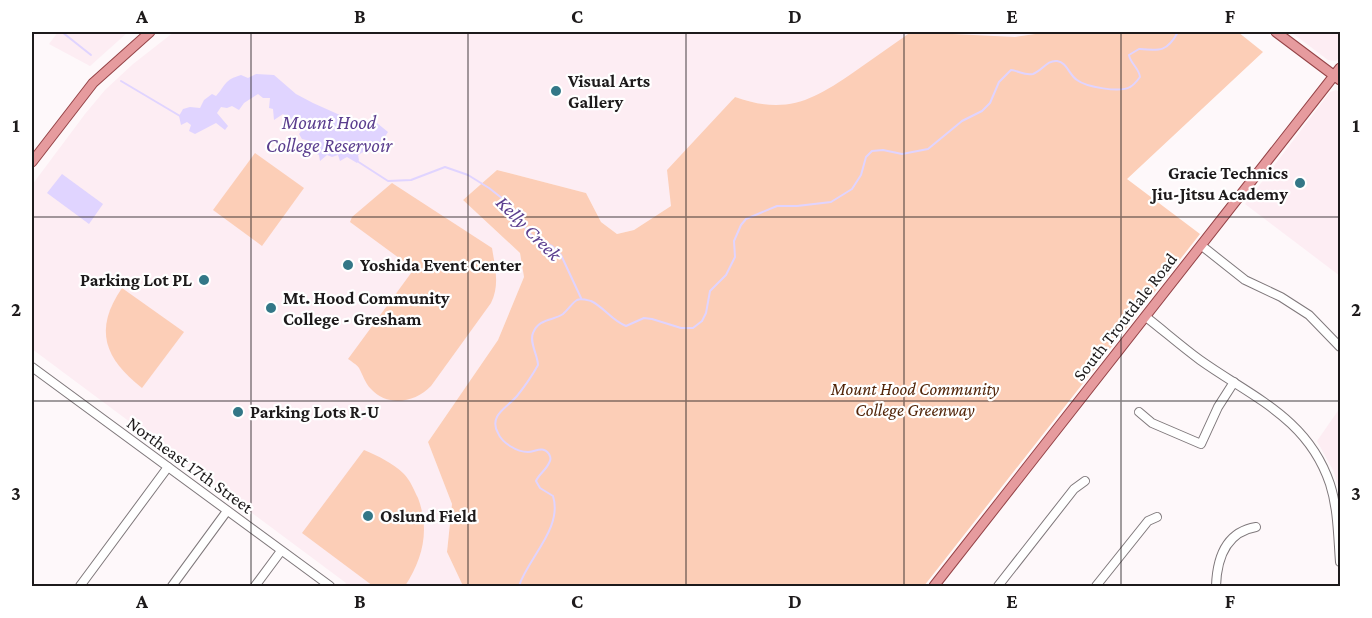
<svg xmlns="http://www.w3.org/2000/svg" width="1372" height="618" viewBox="0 0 1372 618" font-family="'Crimson Pro',serif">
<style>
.built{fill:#fdedf3}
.green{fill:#fcceb7}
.water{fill:#e0d4ff}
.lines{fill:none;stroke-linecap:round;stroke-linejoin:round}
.stream{stroke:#e0d4ff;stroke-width:2}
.minor-casing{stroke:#7f787b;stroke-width:10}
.major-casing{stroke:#954347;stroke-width:11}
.minor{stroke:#fff;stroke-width:8}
.major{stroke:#e69b9e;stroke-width:9}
.grid{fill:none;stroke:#1d1a1b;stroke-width:1.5;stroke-opacity:0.55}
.poi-dot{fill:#337787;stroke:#fff;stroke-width:2}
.labels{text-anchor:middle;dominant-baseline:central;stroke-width:4.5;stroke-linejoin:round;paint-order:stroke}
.poi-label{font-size:18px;font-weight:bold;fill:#1d1a1b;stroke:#fff;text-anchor:start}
.street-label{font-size:18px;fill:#1d1a1b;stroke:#fff}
.park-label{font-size:18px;font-style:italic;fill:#522509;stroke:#fff}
.water-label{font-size:20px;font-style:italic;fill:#5b3e8e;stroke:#fff}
.neatline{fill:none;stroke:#1d1a1b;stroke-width:2}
.grid-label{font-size:20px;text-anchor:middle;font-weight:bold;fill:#1d1a1b}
</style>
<rect width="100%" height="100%" fill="#fef8fa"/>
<g class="built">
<path d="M58,32H128L90,66L49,44Z"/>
<path d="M174,32H1049L1015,37L831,88L814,98L790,105H763L734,97L671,206L634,230L617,234L601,222L586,193L497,170L463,200L520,253L524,277L498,340L428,442L452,504L447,552L463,586H344L346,583L32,349V185L85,114L105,90L133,64Z"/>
<path d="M1291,32H1340V57L1336,61L1328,60Z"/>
<path d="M1336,90L1340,92V276L1245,204L1330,92Z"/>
<path d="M1340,408V491L1333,470L1317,441Z"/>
</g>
<g class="green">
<path d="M911,32L1015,37L1049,32H1238L1263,52L1127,179L1200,234L924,586H463L447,552L452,504L428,442L498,340L524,277L520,253L463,200L497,170L586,193L601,222L617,234L634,230L671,206L667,170L735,97C786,115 812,101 854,72C873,59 892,45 911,32Z"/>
<path d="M255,153L304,188L262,246L213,210Z"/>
<path d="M392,183L492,248C495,267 500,285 491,303L431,386C415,403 387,407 371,389C365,383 363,375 359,368C357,365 351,361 348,359L414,269L350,222L352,217Z"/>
<path d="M122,288L184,332L142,388C105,359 93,330 122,288Z"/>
<path d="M364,450C378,456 393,463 404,474C410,480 414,490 418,498C430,530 423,558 405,586H373L302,533Z"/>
</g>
<g class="water">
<path d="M256,74L274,75L296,94L313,103L360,124L377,123L388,132L382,141L358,155L359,160L357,163L347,157L340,161L338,155L332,157L327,155L320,161L319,155L311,151L310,141L302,139L299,134L303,129L295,123L289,126L290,119L283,114L274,120L273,109L269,108L270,98H263L258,94L244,103L239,110L232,106L227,108L221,107L217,113L228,126L225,130L216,123L195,134L189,131L191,125L187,122L181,125L179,116L183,109L190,107L200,108L204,100L212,94L216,96C226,85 224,80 241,75L248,78Z"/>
<path d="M62,174L103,204L89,224L47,193Z"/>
</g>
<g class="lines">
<g class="stream">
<path d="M62,32L91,55"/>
<path d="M121,81L180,116"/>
<path d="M357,161L388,181L411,180L445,167L468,175L489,188L512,206L528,232L536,239L545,242L552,246L561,255L581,298"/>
<path d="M519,586C528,558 563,528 553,496L540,488L536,481C539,474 546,470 549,463C551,459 551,458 549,454C543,445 535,452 528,452C517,452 502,443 498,433C488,415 508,407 517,396C525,386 532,376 538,365C538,356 529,342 533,333C539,318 553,321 563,314C568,310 572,303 577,300C581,298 587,300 591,301C604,307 612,321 626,326L644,318L652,319L681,328H693L702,321L706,313L710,291L726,275L735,257L734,241L741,225L746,219L777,206H797L831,202L852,189L861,175L866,157L872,151L883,150L902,154L928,149L962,121L982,111L990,103L999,82L1011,70C1019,71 1025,76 1033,74C1042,71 1047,60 1057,61C1067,62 1069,75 1077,80C1086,87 1120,93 1130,87C1134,85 1137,81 1140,77C1139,68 1130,63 1129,55L1139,49C1160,51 1167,52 1178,32"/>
</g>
<defs>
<g id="minor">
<path d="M1202,246L1245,280L1281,297L1309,315L1340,347"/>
<path d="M1146,317C1164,331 1181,346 1200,360C1252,397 1308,418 1330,484C1338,509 1338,536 1340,562"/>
<path d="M32,367L330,586"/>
<path d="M1139,412L1152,423L1201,444L1218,407L1234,382"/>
<path d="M80,586L168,467"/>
<path d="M172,586L227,511"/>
<path d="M255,586L281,551"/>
<path d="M998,586L1074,489L1085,481"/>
<path d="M1096,586L1148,521L1157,517"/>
<path d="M1216,586C1217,558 1226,532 1256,527"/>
</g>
<g id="major">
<path d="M1276,32L1340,80"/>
<path d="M32,162L93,83L150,32"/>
<path d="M934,586L1340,68"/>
</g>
</defs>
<use href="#minor" class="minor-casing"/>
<use href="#major" class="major-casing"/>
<use href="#minor" class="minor"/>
<use href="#major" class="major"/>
</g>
<path class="grid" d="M251,32V586M468,32V586M686,32V586M904,32V586M1121,32V586M32,217H1340M32,401H1340"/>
<g class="poi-dot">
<circle cx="556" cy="91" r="6"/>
<circle cx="1300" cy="183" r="6"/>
<circle cx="348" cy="265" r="6"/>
<circle cx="204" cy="280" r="6"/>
<circle cx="271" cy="308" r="6"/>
<circle cx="238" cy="412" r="6"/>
<circle cx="368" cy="516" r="6"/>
</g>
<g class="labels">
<g class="poi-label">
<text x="568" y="81">Visual Arts<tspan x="568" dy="21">Gallery</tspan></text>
<text x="1288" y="173" text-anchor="end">Gracie Technics<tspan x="1288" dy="21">Jiu-Jitsu Academy</tspan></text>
<text x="360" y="265">Yoshida Event Center</text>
<text x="192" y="280" text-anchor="end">Parking Lot PL</text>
<text x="283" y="298">Mt. Hood Community<tspan x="283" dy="21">College - Gresham</tspan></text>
<text x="250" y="412">Parking Lots R-U</text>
<text x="380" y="516">Oslund Field</text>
</g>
<g class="street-label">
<text transform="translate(1125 317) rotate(-52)">South Troutdale Road</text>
<text transform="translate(190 465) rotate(36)">Northeast 17th Street</text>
</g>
<g class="park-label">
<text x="915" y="389">Mount Hood Community<tspan x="915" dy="21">College Greenway</tspan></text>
</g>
<g class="water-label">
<text x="329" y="122">Mount Hood<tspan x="329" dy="23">College Reservoir</tspan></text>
<text transform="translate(529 228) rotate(45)">Kelly Creek</text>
</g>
</g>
<rect width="1372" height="618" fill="none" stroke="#ffffff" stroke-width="66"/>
<rect x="33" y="33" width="1306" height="552" class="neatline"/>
<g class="grid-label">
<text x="142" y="23">A</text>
<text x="360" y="23">B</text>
<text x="577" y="23">C</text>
<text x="795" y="23">D</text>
<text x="1012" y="23">E</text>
<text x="1230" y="23">F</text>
<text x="16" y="132">1</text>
<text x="1356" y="132">1</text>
<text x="16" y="316">2</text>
<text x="1356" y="316">2</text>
<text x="16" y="500">3</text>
<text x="1356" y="500">3</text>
<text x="142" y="608">A</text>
<text x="360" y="608">B</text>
<text x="577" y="608">C</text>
<text x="795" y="608">D</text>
<text x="1012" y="608">E</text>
<text x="1230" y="608">F</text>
</g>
</svg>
